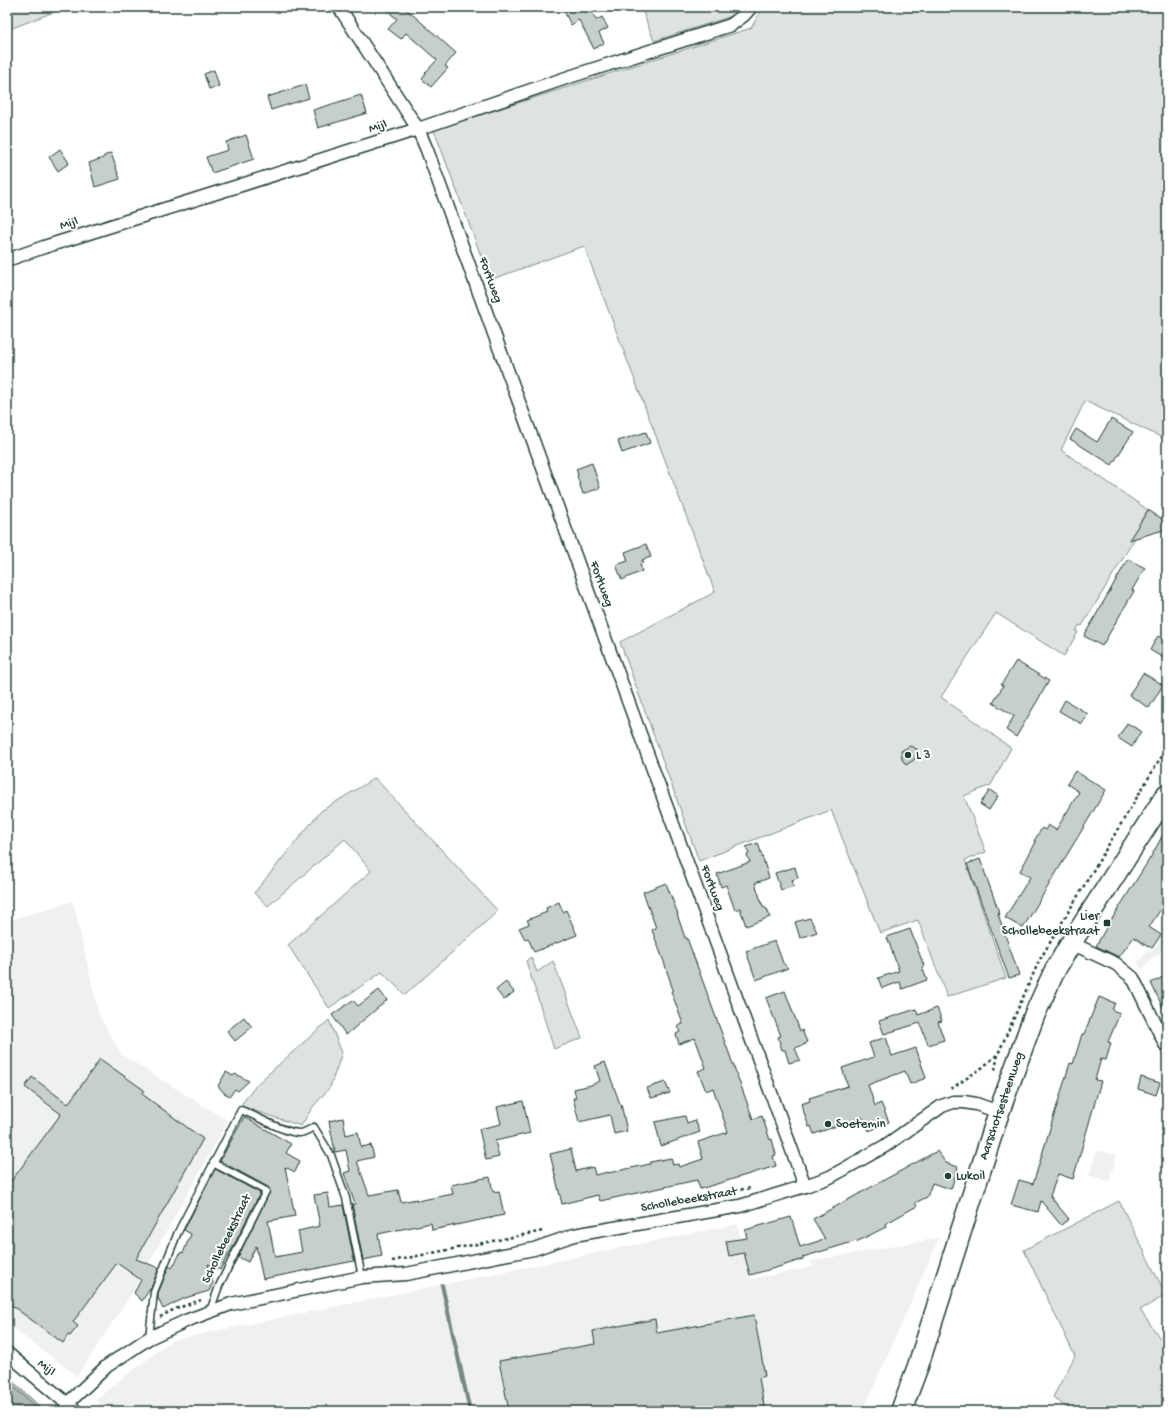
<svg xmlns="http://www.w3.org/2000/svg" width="1174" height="1418" viewBox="0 0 1174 1418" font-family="'Gochi Hand',sans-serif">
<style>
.built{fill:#eef1f0}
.green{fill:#dee3e2;stroke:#7e908b}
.water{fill:#afbab7;stroke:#758883}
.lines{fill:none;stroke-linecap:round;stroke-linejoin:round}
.shore{stroke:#596f68;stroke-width:1}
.stream{stroke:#758883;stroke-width:4}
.building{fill:#c7cfcc;stroke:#1f3d34}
.service-casing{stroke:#1f3d34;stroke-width:9}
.minor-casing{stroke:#1f3d34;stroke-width:15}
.primary-casing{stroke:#1f3d34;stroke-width:23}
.path{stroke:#1f3d34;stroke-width:2.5;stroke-dasharray:3 3;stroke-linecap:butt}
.service{stroke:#fff;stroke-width:6}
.minor{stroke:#fff;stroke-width:12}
.primary{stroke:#fff;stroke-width:20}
.poi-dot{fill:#1f3d34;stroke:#fff;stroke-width:1.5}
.labels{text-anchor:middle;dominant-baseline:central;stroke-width:4;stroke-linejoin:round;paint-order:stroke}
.street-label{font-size:13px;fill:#1f3d34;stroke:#fff}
.poi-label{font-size:13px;fill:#1f3d34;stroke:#fff;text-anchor:start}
</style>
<rect width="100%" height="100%" fill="#fff"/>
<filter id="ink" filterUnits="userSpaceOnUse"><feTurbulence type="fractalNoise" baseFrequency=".025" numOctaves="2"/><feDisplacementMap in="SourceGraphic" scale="8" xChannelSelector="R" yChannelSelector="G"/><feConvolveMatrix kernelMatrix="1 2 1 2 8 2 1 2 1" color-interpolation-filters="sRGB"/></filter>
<g filter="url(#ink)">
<g class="built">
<path d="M73,901L99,1015L122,1055L228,1121L132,1293L77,1376L7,1324V921Z"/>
<path d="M1167,931V944L1157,957L1154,956L1142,970L1138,963L1148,950L1151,952Z"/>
<path d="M1097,1150L1117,1155L1109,1181L1089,1175Z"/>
<path d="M737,1224L751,1279L813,1267L811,1261L939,1238L863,1411H106L95,1400L172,1340Z"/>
</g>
<g class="green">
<path d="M7,7H67L7,30Z"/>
<path d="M641,7H743L732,16L654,41Z"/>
<path d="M763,7H1167V440L1085,401L1061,450L1148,510L1141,521L1144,523L1082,626L1079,625L1076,631L1078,632L1064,656L996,613L941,697L1011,748L991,785L964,796L986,852L965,860L1006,978L947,997L918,920L880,933L831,810L699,861L620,642L715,592L584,246L490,280L434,130L751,28Z"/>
<path d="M375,778L498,911L405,995L382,972L329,1008L288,945L371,871L345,839L268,906L254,893L321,811Z"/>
<path d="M531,957L537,972L553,961L582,1038L554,1049L526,961Z"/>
<path d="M329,1020L342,1053L330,1087L312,1108L301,1126L240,1106L258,1083Z"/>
<path d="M1119,1201L1166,1295L1140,1310L1167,1348V1411H1071L1053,1397L1075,1356L1024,1250Z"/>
</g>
<path class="water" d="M7,1376L10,1379L45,1411H7Z"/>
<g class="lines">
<path class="shore" d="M7,1381L40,1411"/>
<path class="stream" d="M442,1285L470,1411"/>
</g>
<g class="building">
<path d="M383,7H404L456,53L445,66L448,68L431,87L422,79L426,74L425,73L437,60L406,33L401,39L388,29L397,19Z"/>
<path d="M573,7H590L596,20L602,17L608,28L599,33L604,43L594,49L579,20L571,25L564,11Z"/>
<path d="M214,70L219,86L209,89L204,74Z"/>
<path d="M305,85L309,98L271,110L267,97Z"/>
<path d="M361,95L367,113L318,128L313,110Z"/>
<path d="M246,135L254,159L212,173L206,157L228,150L226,142Z"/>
<path d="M60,149L69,163L58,171L49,157Z"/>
<path d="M111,153L120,179L95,187L89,163L103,158L104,156Z"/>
<path d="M1111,419L1133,432L1112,465L1070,439L1076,429L1097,442Z"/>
<path d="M646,432L650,443L622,453L618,441Z"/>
<path d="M592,463L600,488L583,494L577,476L578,475L576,469Z"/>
<path d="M1148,510L1167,522V529L1129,540Z"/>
<path d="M646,544L651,557L642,560L643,563L640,564L642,571L622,580L616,565L628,561L625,552Z"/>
<path d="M1128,559L1145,568L1132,590L1134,591L1102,646L1084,636Z"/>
<path d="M1158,636L1167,642V660L1150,650Z"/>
<path d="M1016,661L1049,681L1016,737L1006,730L1014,716L993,703L1003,686L1001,685Z"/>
<path d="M1143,673L1163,685L1149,708L1129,695Z"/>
<path d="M1065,700L1088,714L1082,724L1059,711Z"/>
<path d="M1127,723L1141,731L1132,747L1118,738Z"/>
<path d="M910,746L917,749L915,759L906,765L902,759L901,751Z"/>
<path d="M1075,771L1106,790L1023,928L1005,918L1030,877L1020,871L1036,842L1034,841L1042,828L1045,830L1048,825L1056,830L1079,792L1067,784Z"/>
<path d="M990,790L998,796L989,810L980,804Z"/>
<path d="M1167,827V900L1149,927L1161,935L1152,948L1149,946L1148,947L1134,937L1119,957L1096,946L1105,930L1152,855Z"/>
<path d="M758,843L769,878L755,883L763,907L767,909L770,917L746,926L740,908L735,910L726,885L721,887L717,874L750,862L747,855L749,854L746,847Z"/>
<path d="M980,859L1000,915L998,914L1019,975L1009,978L967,864Z"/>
<path d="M795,867L798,878L792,880L794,886L781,890L775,873Z"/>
<path d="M666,883L678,914H677L685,938H687L753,1119L762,1116L770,1140L772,1139L776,1155L773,1156L776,1166L700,1189L697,1180L600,1201L598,1195L562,1204L550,1154L571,1149L576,1171L593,1167L595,1175L608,1172V1173L650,1164V1162L671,1158L673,1165L678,1164L679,1167L703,1159L698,1142L728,1132L713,1088L706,1091L698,1071L706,1068L695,1038L679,1044L676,1034L680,1032L678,1026L683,1024L671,991L673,990L664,962L652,930L656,928L643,892Z"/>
<path d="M559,902L563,912L566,910L577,935L534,952L528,938L525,939L519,928L529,924L527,920L547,912L546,908Z"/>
<path d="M810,918L817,932L800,938L795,922Z"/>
<path d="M910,929L924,966L922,967L927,980L902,989L900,982L882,988L878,978L899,971L887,937Z"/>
<path d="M775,941L783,963L788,968L756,980L746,951Z"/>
<path d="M1167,975V1016L1151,983Z"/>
<path d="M506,982L514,992L504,1000L496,990Z"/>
<path d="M379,990L387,1000L346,1035L332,1015L353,1000L358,1006Z"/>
<path d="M785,991L800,1031L802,1030L807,1042L805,1043L806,1044L795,1048L800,1060L789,1063L785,1050H782L778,1037L781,1036L766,998Z"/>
<path d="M1099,997L1115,1003L1112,1010L1120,1013L1108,1042L1111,1043L1106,1060L1101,1059L1095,1080L1101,1081L1073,1179L1058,1174L1050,1196L1069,1219L1061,1225L1041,1201L1038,1212L1011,1205L1019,1180L1033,1184L1070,1063L1073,1064L1082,1034H1084Z"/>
<path d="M937,1008L942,1021L938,1022L944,1040L928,1045L920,1023L884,1034L879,1021L916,1009L918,1015Z"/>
<path d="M244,1017L252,1027L235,1041L227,1031Z"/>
<path d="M886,1037L892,1056L916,1048L926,1078L910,1084L905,1071L868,1085L875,1106L881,1103L889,1122L869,1131L862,1117L814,1134L811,1126L809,1127L801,1104L810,1101L809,1098L848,1086L842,1068L874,1057L869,1043Z"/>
<path d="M100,1059L144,1090L142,1094L203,1139L136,1259L159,1268L152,1286L142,1301L134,1293L141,1280L117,1263L73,1322L78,1326L70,1336L68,1335L63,1343L7,1302V1190L11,1185L9,1184L61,1114L25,1087L32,1077L68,1104Z"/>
<path d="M605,1062L620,1104H621L627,1131L614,1134L610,1115L579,1122L573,1098H576L574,1089L591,1085L600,1081L595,1066Z"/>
<path d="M226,1072L233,1076L235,1074L249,1081L238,1091L235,1089L230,1096L224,1093L218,1086Z"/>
<path d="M1141,1077L1160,1083L1156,1095L1138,1089Z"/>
<path d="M665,1082L670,1093L651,1098L647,1088Z"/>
<path d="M523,1101L530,1133L495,1141L499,1157L486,1160L479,1129L501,1124L497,1107Z"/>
<path d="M685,1116L687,1123L695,1120L700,1132L661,1146L655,1122Z"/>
<path d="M244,1117L291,1144L286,1153L300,1161L295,1172L285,1167L295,1216L268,1221L275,1257L302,1252L298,1231L320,1226L314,1195L328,1193L330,1207L343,1205L354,1261L263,1279L256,1246L248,1262L238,1257L270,1191L268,1187L220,1161Z"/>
<path d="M343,1118L346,1135L358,1132L361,1147L371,1145L374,1157L357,1161L369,1195L398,1190L401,1202L417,1199V1201L453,1194L451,1185L490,1177L493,1192L499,1191L504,1215L432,1230L431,1223L378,1234L382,1256L363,1260L352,1204H355L344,1173L350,1171L346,1150L335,1152L329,1121Z"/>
<path d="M937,1151L946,1163L958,1167L951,1189L932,1183L927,1197L915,1203L917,1206L885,1224L886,1227L856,1242V1241L803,1257V1259L782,1266L750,1275L744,1253L729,1256L726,1241L747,1238L745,1230L791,1217L800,1247L825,1239L813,1219Z"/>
<path d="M215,1169L260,1193L230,1253H229L220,1270L208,1264L213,1283L209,1291L185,1298L163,1309L158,1298V1293L169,1266L172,1268L181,1252L183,1253L191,1234L184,1230Z"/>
<path d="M754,1315L765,1376L759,1378L765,1411H509L499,1361L595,1344L593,1331L655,1319L657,1333Z"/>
</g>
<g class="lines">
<defs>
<g id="service">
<path d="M210,1311L219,1286L266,1191L213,1163"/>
<path d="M149,1338L154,1292L178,1232L241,1110C257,1116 284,1133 300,1133C304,1133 310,1129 314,1127L331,1155L346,1198L362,1277"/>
</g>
<g id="minor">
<path d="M339,7L418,129L427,150L805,1186"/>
<path d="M7,260L44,247L235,187L418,129L566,78L731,25L744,15L751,7"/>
<path d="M1071,943L1116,964L1133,978L1167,1048"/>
<path d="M7,1353L76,1411"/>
<path d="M68,1403L107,1366L149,1338L188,1320L231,1304L362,1277L406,1274L534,1249L574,1235L740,1206L805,1186L830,1177L885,1146L942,1106L953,1102H964L976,1104L999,1112"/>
</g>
<path id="primary" d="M901,1411L918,1366L999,1112L1034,1016L1054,972L1071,943L1167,794"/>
</defs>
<use href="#service" class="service-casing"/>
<use href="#minor" class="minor-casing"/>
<use href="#primary" class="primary-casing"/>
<g class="path">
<path d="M995,1070L998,1054L1039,961L1167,747"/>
<path d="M951,1089L983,1067L998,1054"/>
<path d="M694,1200L737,1190L752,1188"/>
<path d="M392,1261L543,1231"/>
<path d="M160,1317L175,1309L201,1300"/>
</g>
<use href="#service" class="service"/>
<use href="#minor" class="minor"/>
<use href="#primary" class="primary"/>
</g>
</g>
<g class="poi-dot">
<circle cx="908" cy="755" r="4"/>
<rect x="1103" y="919" width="8" height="8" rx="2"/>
<circle cx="828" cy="1124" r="4"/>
<circle cx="948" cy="1176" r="4"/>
</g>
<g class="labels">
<g class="street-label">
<text transform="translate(378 127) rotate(-18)">Mijl</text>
<text transform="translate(69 224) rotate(-17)">Mijl</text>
<text transform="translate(490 280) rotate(70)">Fortweg</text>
<text transform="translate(601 584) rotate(70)">Fortweg</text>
<text transform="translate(712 888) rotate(70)">Fortweg</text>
<text transform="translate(1002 1106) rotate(-71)">Aarschotsesteenweg</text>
<text transform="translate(689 1200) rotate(-10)">Schollebeekstraat</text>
<text transform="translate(227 1239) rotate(-64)">Schollebeekstraat</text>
<text transform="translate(46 1368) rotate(39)">Mijl</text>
</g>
<g class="poi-label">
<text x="916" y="755">L 3</text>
<text x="1099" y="916" text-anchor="end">Lier<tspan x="1099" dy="15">Schollebeekstraat</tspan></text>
<text x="836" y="1124">Soetemin</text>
<text x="956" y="1176">Lukoil</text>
</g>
</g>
<rect width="1174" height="1418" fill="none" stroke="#fff" stroke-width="24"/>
<rect x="12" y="12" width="1150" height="1394" fill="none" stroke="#1f3d34" stroke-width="1.5" filter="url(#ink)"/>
</svg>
